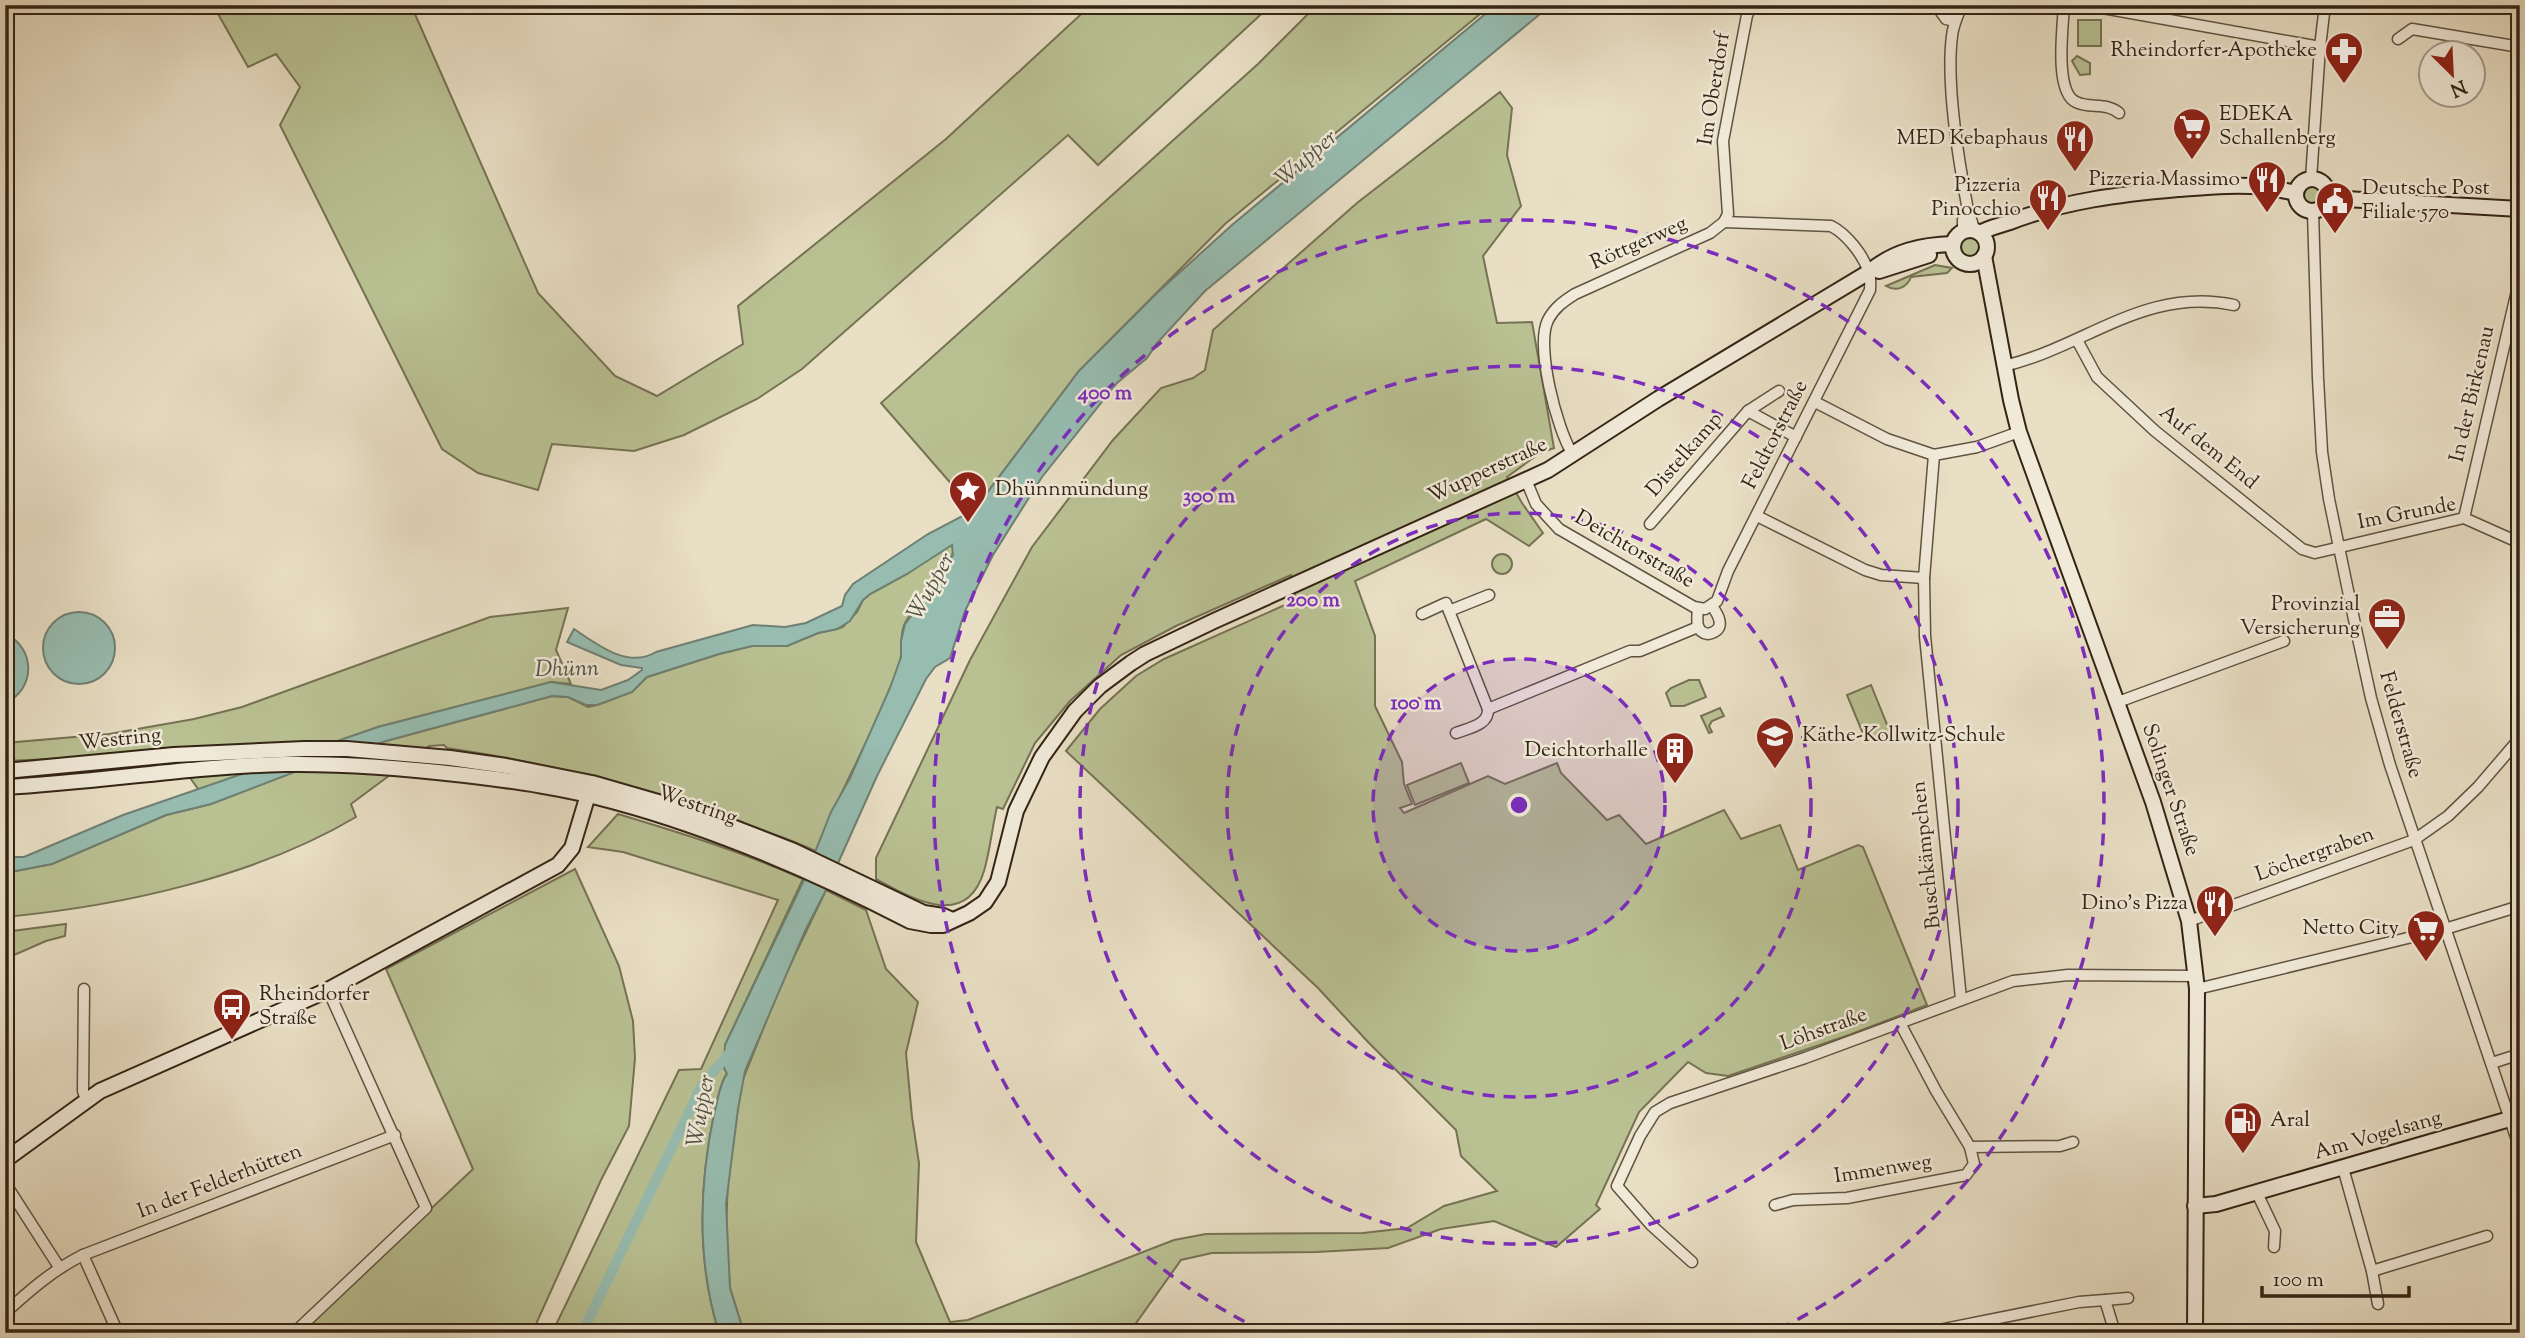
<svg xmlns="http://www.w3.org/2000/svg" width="2525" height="1338" viewBox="0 0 2525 1338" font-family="'Sorts Mill Goudy',serif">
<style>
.green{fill:#b9c193;stroke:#767254;stroke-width:2}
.water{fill:#97bdb1;stroke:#6f8073;stroke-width:2}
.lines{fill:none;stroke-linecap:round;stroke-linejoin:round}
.canal{stroke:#97bdb1;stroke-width:10}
.street-casing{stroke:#605341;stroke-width:13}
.secondary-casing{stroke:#332415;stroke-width:18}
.street{stroke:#f1ead9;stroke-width:10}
.secondary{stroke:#f1ead9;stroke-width:14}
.ring{fill:none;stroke:#7b2cbf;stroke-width:3.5;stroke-dasharray:12 9}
.labels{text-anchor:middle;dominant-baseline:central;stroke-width:5;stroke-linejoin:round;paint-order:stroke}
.poi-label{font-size:21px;fill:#332415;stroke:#f1ead9;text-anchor:end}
.street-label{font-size:21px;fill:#332415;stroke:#f1ead9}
.water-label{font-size:23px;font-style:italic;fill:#515244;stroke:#f1ead9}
.centre{fill:#7b2cbf;stroke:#f1ead9;stroke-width:3.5}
.ring-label{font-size:21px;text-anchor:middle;font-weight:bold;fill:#7b2cbf;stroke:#f1ead9;stroke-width:5;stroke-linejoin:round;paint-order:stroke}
</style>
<rect width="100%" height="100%" fill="#e9dfc5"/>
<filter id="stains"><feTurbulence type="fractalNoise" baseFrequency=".00286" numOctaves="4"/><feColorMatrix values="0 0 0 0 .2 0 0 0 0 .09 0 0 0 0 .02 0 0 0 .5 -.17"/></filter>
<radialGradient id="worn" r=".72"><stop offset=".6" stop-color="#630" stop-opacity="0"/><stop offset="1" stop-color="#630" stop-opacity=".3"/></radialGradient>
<g class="green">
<path d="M213,5H411L538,293L615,376L657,396L743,344L738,306L946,139L1091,5H1271L1098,165L1068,135L802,369L757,399L684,435L634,451L552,444L538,490L478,473L442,449L280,125L300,87L276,54L248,67Z"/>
<path d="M1317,5H1491L1225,224L1079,371L974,510L881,403L1258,64Z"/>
<rect x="2078" y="20" width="23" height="26"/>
<path d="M2077,56L2090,63V74L2080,75L2072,61Z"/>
<path d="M1500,92L1512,108L1507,155L1521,206L1483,256L1497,323L1532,322L1554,448L1540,453L1507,477L1522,503L1543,533L1529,546L1486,519L1355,581L1375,636V706L1402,762L1404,784L1412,804L1400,808L1404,813L1488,776L1505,784L1557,763L1561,773L1607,820L1619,815L1646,844L1724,810L1741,839L1780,825L1798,870L1858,845L1863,847L1927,1005L1849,1035L1728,1076L1706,1073L1688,1062L1639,1112L1596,1205L1600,1209L1556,1247L1494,1221L1441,1229L1388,1248L1317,1252L1212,1253L1181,1260L1129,1333H744L730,1288L726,1235L728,1175L742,1082L781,984L826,890L866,910L886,969L918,1002L906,1053L912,1117L919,1163L916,1242L950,1322L968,1320L1174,1240L1206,1234L1363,1233L1407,1228L1444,1206L1497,1191L1461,1156L1456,1130L1368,1042L1318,988L1066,751L1100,709L1136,676L1164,659L1296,600L1291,575L1176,626L1121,655L1070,701L1035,743L1003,809L997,807C992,828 990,851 984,871C966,931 911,898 876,879V858L970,660L1032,547L1113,440L1161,388L1193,378L1205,370L1213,330L1357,203Z"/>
<circle cx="2312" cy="195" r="8"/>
<circle cx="1970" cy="247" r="9"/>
<path d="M1935,265L1952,268L1947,273L1911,277C1907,288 1896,292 1886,286Z"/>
<path d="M948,545L954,547C950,577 919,598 905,623C900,632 902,644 901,655C901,664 895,676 891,685C869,742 838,795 816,851C792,840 767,832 742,822C646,787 548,763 447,748L444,745L429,746L351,804L356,817C255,877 121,906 5,917V873L52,864L166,815L211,804L323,761L386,741L552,696L568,697L588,707L597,705L632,692L647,677L719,654L752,646H787L818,633L837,629L843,627L857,612L863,600L870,594L907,574Z"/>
<circle cx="1502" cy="564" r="10"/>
<path d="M568,608L556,650L571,684L551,682L378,727L199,790L168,748L74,758L5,761V743L109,734L194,719L242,707L490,617Z"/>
<path d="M1689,680H1699L1706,697L1684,706H1671L1666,693L1671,688Z"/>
<path d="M1871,685L1890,732L1866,741L1847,695Z"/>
<path d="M1720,708L1724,716L1712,721L1709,726L1712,732L1709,733L1701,716Z"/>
<path d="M1461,763L1469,783L1415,805L1407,785Z"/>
<path d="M618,814C681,833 743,852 803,879L725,1045L727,1073C719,1085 718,1100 714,1114C699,1186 697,1262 719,1333H552L679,1070L701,1069L778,900L623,852L588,847Z"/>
<path d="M575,869L619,966L633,1021L635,1058L629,1126L601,1180L532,1333H300L473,1169L386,969Z"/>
<path d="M66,924L65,936L46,941L5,959V932Z"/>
<path d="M2520,1321V1333H2482Z"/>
</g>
<g class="water">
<path d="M1496,5H1551L1205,291L1157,343L1147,358L1117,383L1042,477L993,555L965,611L950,658L935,667L926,679L877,776L826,890L805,931L745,1071L738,1109L726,1204L730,1288L744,1333H719C697,1262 699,1186 714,1114C718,1100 719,1085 727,1074L724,1068L725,1045L804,880L831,812L850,778L890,688L901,657V641L905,624L929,594L953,555L952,545L907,574L870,594L863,600L850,621L837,629L818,633L787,646H752L719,654L647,677L632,692L597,705H586L568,697L552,696L386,741L323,761L211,804L166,815L52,864L5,873V857H24L123,815L378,727L551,682L601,690L628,680L642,670V668L621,665L567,642L574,629C598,645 628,669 656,652L753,625L785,627L806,623L842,606L845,595L853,584L928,534L974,510L1079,371L1158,292L1232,225Z"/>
<circle cx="79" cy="648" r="36"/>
<path d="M5,634C36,647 36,690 5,703Z"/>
</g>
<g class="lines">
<path class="canal" d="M582,1333L702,1085L733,1049"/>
<defs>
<g id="street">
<path d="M1936,5L1946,19L1955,21"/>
<path d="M1962,5C1958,15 1953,25 1952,36C1946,83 1958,157 1967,205C1968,214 1973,221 1974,231"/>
<path d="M2064,5C2063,26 2054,92 2076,102C2089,109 2107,102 2119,113"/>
<path d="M2086,5L2320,47"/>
<path d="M2398,39L2412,29L2520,47"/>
<path d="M2311,179L2320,47L2325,5"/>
<path d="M2313,212L2318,378L2322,452L2329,499L2356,629L2371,698L2390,765L2520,1149"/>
<path d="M1963,232V220L1968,210"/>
<path d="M2077,340L2097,377L2155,431L2302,549L2315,553L2464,518L2520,543"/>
<path d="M2004,366C2085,347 2146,286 2234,305"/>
<path d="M1815,402L1887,439L1934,455"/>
<path d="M1748,411L1779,391"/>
<path d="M1572,453C1557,429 1535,346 1548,320C1554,308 1564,301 1575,294L1710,233L1724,222L1728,214L1723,141L1747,15L1753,5"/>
<path d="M1526,480L1536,504L1559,529L1694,607L1705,609L1717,601L1728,571L1870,290C1870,285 1871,278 1869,273C1864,256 1847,234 1831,226L1724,222"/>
<path d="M1757,516L1865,570L1881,575L1924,578"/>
<path d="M2464,518L2520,278"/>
<path d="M1650,524L1748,411L1796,437"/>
<path d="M1489,595L1449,611L1488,709L1630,651H1640L1698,627"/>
<path d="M1698,608C1697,620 1695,632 1708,634C1726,630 1720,617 1712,606"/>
<path d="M1422,614L1446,603L1449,611"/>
<path d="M2118,702L2284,641"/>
<path d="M1456,733C1469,728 1489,725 1488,709"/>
<path d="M2189,921L2414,840L2448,816L2478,787L2520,738"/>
<path d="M84,989L83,1091L86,1100"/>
<path d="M2197,989L2445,929L2520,906"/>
<path d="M1961,999L1925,636L1924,578L1934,455L1977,447L2019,432"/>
<path d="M1900,1023L1936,1091L1970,1147"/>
<path d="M2492,1063L2520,1054"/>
<path d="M2343,1168L2372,1271L2487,1236"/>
<path d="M5,1183L59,1267"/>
<path d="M2257,1193L2275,1231L2274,1247"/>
<path d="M1775,1205L1793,1200L1847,1198L1966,1175L1974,1164L1970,1147L2060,1146L2073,1142"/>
<path d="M83,1255L118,1333"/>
<path d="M1692,1262L1651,1225L1617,1186L1640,1136L1655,1112L1670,1103L1805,1058L2013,981L2068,975L2196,976"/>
<path d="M2372,1271L2378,1304"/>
<path d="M2105,1300L2128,1298"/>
<path d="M5,1313C30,1290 53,1270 83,1255L395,1135"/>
<path d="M294,1333L426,1208L328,990"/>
<path d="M1924,1333L2079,1302L2105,1300L2115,1333"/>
</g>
<g id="secondary">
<circle cx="2312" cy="195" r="16"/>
<path d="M2328,198L2520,209"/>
<circle cx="1970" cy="247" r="17"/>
<path d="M1980,233C1990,227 1999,226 2010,222C2064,201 2120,194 2178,189C2206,187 2236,184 2264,187C2275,188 2285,191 2296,193"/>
<path d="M1984,256L2011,400L2019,432L2153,802L2189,921L2197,989L2195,1333"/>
<path d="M1879,271L1929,255"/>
<path d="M5,771L174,755L304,749H347L450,758L506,766L592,783L696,813L794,851L924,913L943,916L952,920"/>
<path d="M5,787C99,782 191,766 285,764C345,763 405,768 465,775C515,781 567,788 616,802C719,830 815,872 910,921L931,925H943L969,913L985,902L998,882L1016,811L1042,757L1075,711L1100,686L1131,663L1145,654L1214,621L1548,470L1658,399L1869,272C1894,251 1921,245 1953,244"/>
<path d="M5,1160L100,1091L328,990L558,865L572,848L590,788"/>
<path d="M2195,1206L2216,1204L2520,1116"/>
</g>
</defs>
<use href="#street" class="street-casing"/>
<use href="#secondary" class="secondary-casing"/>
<use href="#street" class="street"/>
<use href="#secondary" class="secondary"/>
</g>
<circle cx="1519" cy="805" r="146" fill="#7b2cbf" fill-opacity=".12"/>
<g class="ring">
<circle cx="1519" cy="805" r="146"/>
<circle cx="1519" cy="805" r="292"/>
<circle cx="1519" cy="805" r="439"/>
<path d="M1263 1331A585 585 0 1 1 1775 1331"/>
</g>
<defs>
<symbol id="pharmacy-pin" viewBox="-11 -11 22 30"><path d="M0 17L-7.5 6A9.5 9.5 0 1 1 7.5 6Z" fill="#8f2418" stroke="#f1ead9"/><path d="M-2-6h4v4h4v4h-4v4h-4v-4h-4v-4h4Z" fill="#fff"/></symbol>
<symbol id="supermarket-pin" viewBox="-11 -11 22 30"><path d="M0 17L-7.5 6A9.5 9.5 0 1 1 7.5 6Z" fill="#8f2418" stroke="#f1ead9"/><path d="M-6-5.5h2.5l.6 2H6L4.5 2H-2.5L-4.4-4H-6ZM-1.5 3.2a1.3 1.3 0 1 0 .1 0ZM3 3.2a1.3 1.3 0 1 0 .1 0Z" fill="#fff"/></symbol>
<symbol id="restaurant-pin" viewBox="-11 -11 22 30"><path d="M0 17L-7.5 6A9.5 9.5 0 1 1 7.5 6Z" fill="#8f2418" stroke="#f1ead9"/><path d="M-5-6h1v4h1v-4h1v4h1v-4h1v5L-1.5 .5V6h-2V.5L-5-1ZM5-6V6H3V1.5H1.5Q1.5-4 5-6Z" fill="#fff"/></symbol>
<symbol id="civic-pin" viewBox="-11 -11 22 30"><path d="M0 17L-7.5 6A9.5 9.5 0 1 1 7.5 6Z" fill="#8f2418" stroke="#f1ead9"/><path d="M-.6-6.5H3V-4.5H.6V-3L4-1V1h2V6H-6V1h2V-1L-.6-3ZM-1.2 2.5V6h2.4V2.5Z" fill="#fff"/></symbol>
<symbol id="sight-pin" viewBox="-11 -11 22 30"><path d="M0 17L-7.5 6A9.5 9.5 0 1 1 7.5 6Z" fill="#8f2418" stroke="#f1ead9"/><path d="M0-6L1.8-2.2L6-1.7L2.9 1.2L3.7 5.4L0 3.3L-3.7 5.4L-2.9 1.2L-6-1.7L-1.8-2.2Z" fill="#fff"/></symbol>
<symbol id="office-pin" viewBox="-11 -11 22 30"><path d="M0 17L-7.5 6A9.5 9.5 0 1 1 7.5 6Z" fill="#8f2418" stroke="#f1ead9"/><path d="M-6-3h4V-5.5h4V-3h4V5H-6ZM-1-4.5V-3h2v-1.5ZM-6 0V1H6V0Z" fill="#fff"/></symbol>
<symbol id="school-pin" viewBox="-11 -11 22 30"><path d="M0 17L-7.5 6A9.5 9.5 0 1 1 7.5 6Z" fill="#8f2418" stroke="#f1ead9"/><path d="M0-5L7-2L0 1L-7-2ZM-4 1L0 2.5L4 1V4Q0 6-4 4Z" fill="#fff"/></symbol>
<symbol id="building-pin" viewBox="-11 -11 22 30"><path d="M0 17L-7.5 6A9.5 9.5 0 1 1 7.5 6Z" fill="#8f2418" stroke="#f1ead9"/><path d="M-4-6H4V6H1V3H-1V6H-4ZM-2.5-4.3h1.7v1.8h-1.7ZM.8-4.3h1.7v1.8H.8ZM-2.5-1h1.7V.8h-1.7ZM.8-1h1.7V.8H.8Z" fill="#fff"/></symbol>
<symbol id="bus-pin" viewBox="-11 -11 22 30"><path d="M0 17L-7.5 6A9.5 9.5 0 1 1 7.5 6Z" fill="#8f2418" stroke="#f1ead9"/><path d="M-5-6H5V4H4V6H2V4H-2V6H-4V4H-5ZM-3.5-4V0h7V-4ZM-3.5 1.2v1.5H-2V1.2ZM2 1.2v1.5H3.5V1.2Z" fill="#fff"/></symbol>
<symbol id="fuel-pin" viewBox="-11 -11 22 30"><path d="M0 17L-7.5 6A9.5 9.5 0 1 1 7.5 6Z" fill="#8f2418" stroke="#f1ead9"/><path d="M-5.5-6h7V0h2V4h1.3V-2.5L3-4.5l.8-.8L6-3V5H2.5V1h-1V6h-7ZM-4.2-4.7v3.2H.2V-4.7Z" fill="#fff"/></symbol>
</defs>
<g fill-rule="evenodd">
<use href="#pharmacy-pin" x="2322" y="29" width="44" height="60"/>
<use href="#supermarket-pin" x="2170" y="105" width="44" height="60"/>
<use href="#restaurant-pin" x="2053" y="117" width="44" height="60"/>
<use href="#restaurant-pin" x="2245" y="158" width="44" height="60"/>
<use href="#restaurant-pin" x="2026" y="176" width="44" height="60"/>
<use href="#civic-pin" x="2313" y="179" width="44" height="60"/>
<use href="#sight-pin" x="946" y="468" width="44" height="60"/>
<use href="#office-pin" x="2365" y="595" width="44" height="60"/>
<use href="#school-pin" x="1753" y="714" width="44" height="60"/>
<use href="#building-pin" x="1653" y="729" width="44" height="60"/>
<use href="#restaurant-pin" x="2193" y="882" width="44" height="60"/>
<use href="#supermarket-pin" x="2404" y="907" width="44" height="60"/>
<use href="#bus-pin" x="210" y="985" width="44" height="60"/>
<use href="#fuel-pin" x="2221" y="1099" width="44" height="60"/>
</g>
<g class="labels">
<g class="poi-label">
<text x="2317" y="51">Rheindorfer-Apotheke</text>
<text x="2219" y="115" text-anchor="start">EDEKA<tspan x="2219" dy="24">Schallenberg</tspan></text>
<text x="2048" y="139">MED Kebaphaus</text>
<text x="2240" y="180">Pizzeria Massimo</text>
<text x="2021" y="186">Pizzeria<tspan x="2021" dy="24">Pinocchio</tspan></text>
<text x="2362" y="189" text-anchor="start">Deutsche Post<tspan x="2362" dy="24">Filiale 570</tspan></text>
<text x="995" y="490" text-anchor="start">Dhünnmündung</text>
<text x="2360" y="605">Provinzial<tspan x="2360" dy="24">Versicherung</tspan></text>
<text x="1802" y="736" text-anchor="start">Käthe-Kollwitz-Schule</text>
<text x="1648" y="751">Deichtorhalle</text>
<text x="2188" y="904">Dino's Pizza</text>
<text x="2399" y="929">Netto City</text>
<text x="259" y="995" text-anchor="start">Rheindorfer<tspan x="259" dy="24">Straße</tspan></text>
<text x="2270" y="1121" text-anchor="start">Aral</text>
</g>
<g class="street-label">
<text transform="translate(1715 89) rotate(-81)">Im Oberdorf</text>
<text transform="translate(1639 244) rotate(-24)">Röttgerweg</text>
<text transform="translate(2473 394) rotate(-77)">In der Birkenau</text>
<text transform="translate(1776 435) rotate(-63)">Feldtorstraße</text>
<text transform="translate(2208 448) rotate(39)">Auf dem End</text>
<text transform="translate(1685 455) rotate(-49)">Distelkamp</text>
<text transform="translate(1488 471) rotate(-25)">Wupperstraße</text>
<text transform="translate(2407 514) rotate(-11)">Im Grunde</text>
<text transform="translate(1634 550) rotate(30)">Deichtorstraße</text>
<text transform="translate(2400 725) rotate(74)">Felderstraße</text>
<text transform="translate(120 740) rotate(-6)">Westring</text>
<text transform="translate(2170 790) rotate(71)">Solinger Straße</text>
<text transform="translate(697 806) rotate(19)">Westring</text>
<text transform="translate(1927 855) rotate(-96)">Buschkämpchen</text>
<text transform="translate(2315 855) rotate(-20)">Löchergraben</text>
<text transform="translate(1824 1030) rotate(-20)">Löhstraße</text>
<text transform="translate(2378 1136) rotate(-16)">Am Vogelsang</text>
<text transform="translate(1883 1170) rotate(-9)">Immenweg</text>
<text transform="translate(220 1182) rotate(-21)">In der Felderhütten</text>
</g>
<g class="water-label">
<text transform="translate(1307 159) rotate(-41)">Wupper</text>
<text transform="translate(932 587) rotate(-61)">Wupper</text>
<text transform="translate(567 670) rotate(-1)">Dhünn</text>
<text transform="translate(702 1111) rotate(-80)">Wupper</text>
</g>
</g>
<circle cx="1519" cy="805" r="10" class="centre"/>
<g class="ring-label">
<text x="1105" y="399">400 m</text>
<text x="1209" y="502">300 m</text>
<text x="1313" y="606">200 m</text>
<text x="1416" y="709">100 m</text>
</g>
<rect width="2525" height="1338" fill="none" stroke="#e9dfc5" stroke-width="28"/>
<rect x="7" y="7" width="2511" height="1324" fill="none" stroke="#332415" stroke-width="3.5"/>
<rect x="14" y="14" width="2497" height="1310" fill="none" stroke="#332415" stroke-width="2"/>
<g transform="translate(2452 74) rotate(156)"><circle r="33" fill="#f1ead9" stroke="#a59b8b" stroke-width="2"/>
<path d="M0-5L12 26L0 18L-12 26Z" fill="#8f2418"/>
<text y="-10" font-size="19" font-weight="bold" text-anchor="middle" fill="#332415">N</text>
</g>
<path d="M2262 1286v10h147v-10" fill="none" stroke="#332415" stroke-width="3.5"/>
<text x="2273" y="1286" font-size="21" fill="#332415" stroke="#f1ead9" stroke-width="5" paint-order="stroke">100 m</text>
<rect width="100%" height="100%" filter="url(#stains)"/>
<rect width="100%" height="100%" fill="url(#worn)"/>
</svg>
